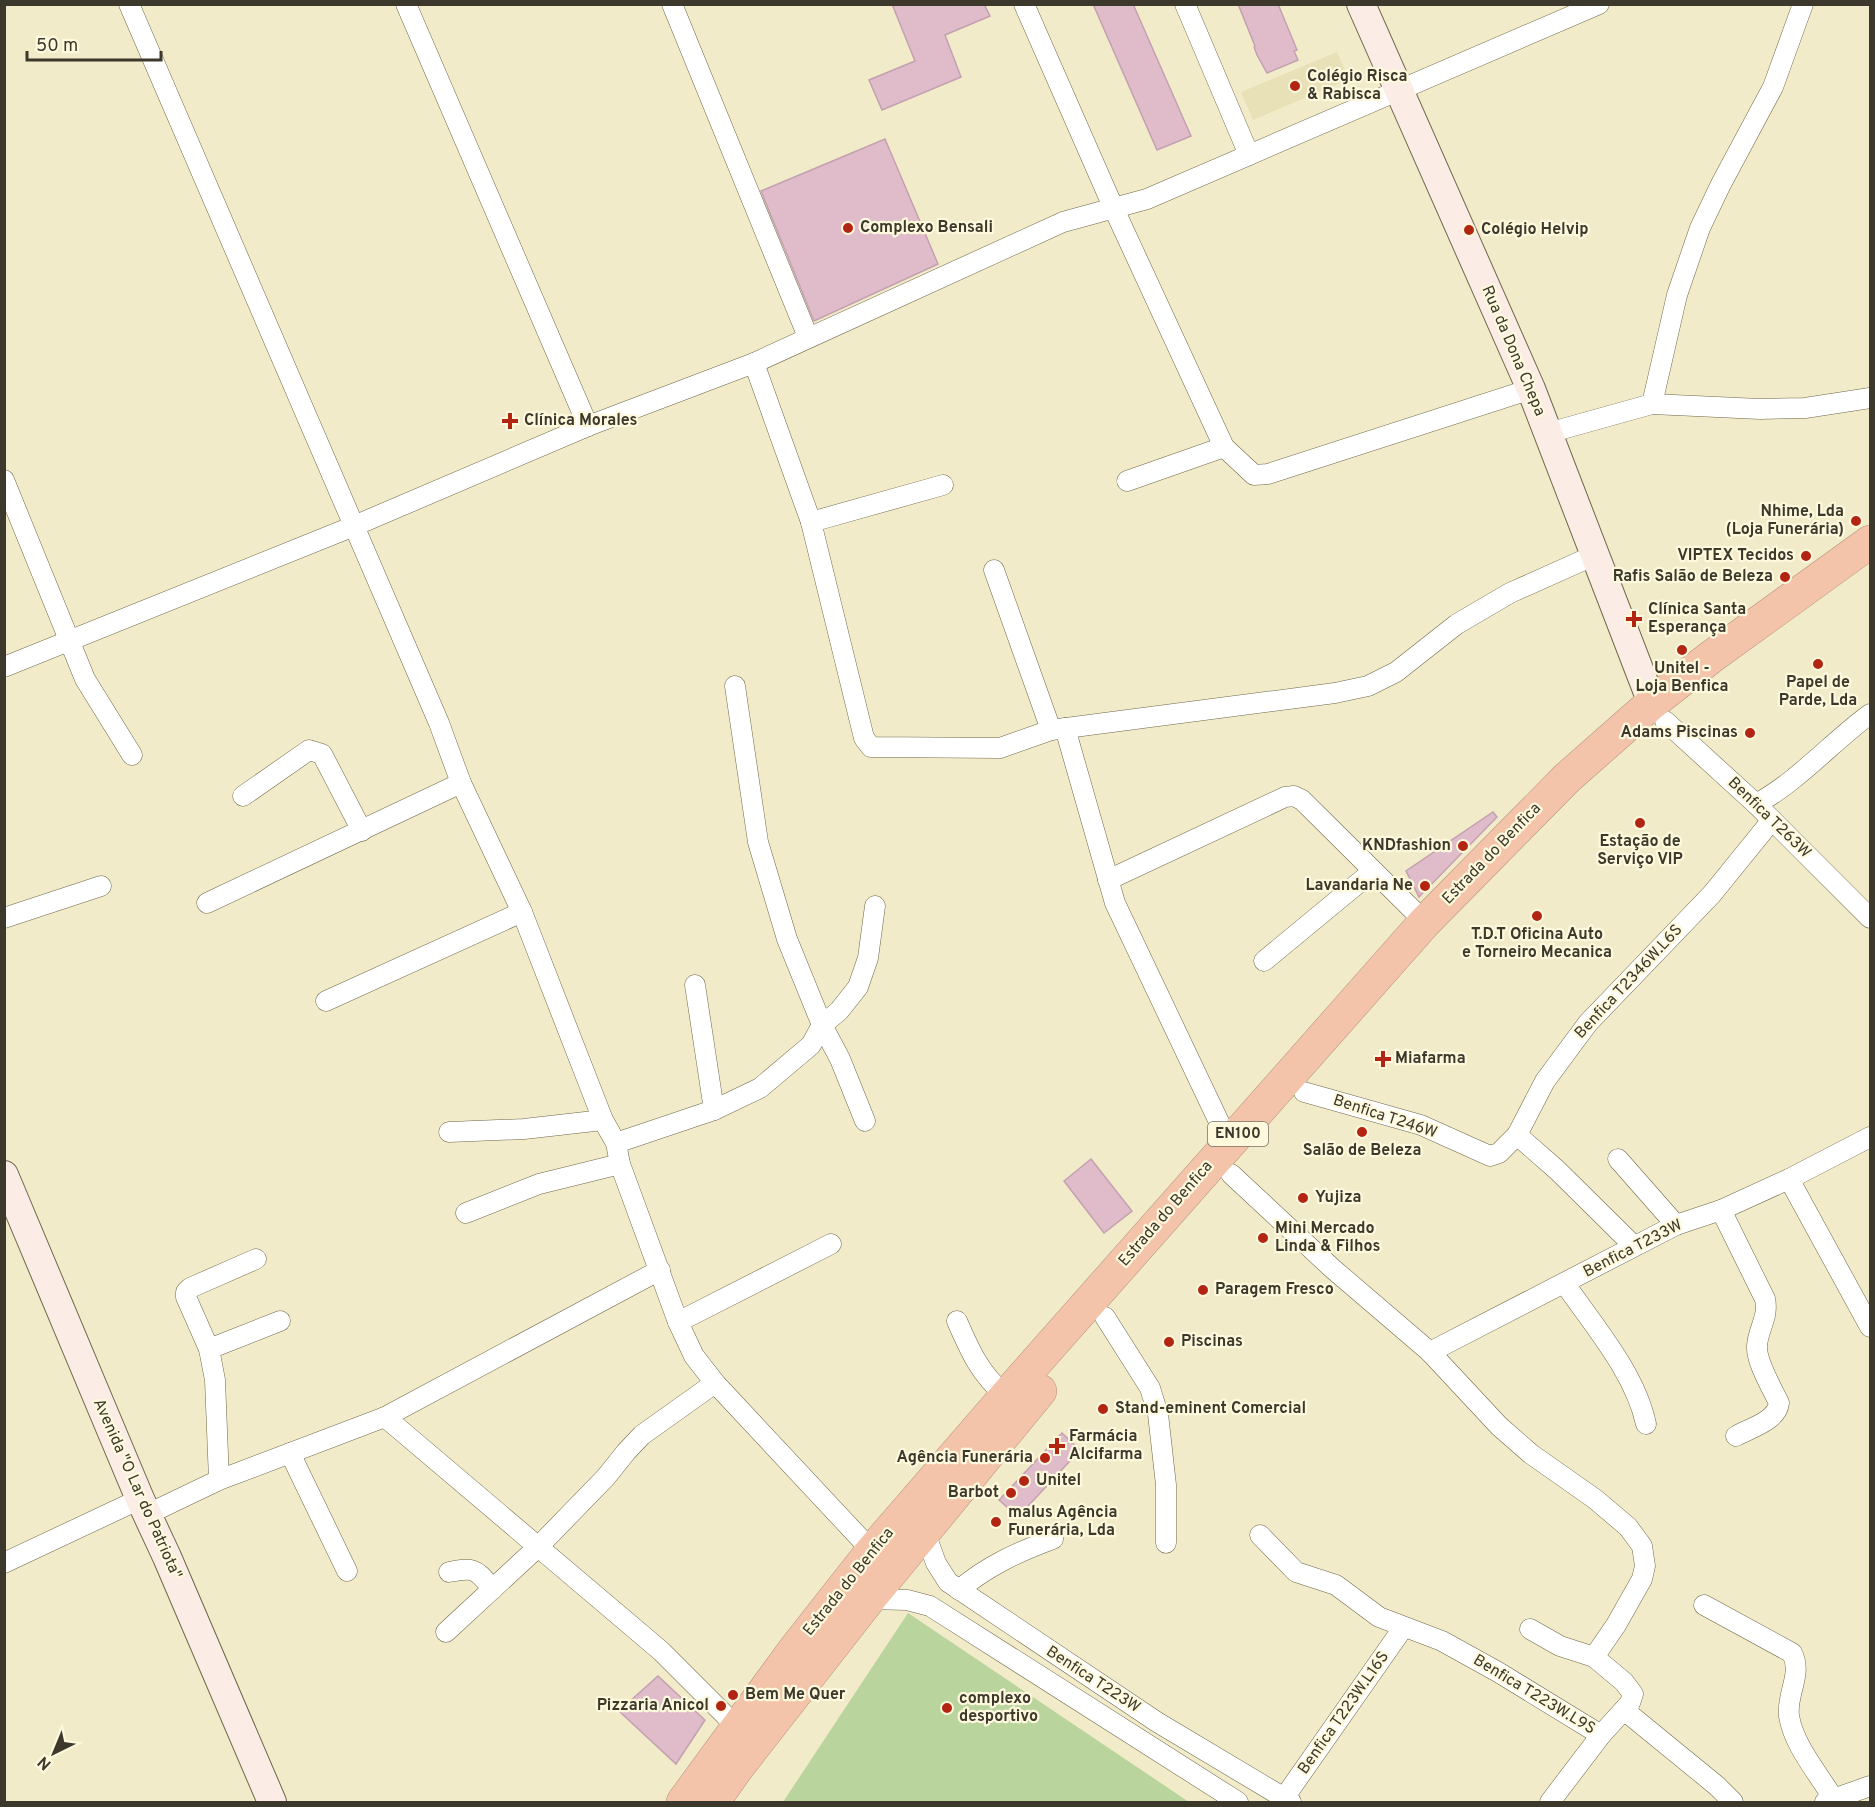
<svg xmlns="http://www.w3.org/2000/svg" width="1875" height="1807" viewBox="0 0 1875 1807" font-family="Overpass,sans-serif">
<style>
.built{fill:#e8e0b7}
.green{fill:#bad49e}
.building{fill:#e0bccb;stroke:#c3a1b0;stroke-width:1.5}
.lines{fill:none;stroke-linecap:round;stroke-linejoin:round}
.street-casing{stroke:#6e684a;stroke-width:21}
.secondary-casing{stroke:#6e684a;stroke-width:30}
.highway-casing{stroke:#b3937e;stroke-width:34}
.street{stroke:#fff;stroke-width:20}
.secondary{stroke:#fbede6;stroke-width:28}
.highway{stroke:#f3c4aa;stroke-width:33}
.poi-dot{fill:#b32513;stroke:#fef9dd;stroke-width:2}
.labels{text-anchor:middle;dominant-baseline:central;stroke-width:4.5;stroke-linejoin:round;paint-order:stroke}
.shield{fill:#fef9dd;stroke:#767361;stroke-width:1.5}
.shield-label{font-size:15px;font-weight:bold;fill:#3c392c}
.poi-label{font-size:16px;font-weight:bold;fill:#3c392c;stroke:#fef9dd;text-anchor:start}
.street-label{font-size:16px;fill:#3c392c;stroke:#fef9dd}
</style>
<rect width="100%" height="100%" fill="#f2ebc9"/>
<path class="built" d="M1337,52L1349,79L1253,120L1241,92Z"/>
<path class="green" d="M908,1613L1189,1802H783Z"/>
<g class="building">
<path d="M892,4H984L990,16L945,35L961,77L882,110L869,80L915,61Z"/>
<path d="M1093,4H1133L1191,136L1157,150Z"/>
<path d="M1238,4H1278L1297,50L1294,51L1298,60L1267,73L1257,55L1254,47L1255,46Z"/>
<path d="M885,139L938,264L814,321L761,191Z"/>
<path d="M1493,812L1497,817L1419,897L1406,871Z"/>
<path d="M1091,1159L1132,1211L1104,1233L1064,1181Z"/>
<path d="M1062,1433L1080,1450L1018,1517L999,1500Z"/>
<path d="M658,1676L705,1720L676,1764L619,1711Z"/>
</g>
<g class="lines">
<defs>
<g id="street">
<path d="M129,4L439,723L461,783L522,912L603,1120L616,1143L620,1164L678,1322L694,1356L715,1383L872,1551"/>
<path d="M406,4L588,426"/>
<path d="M672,4L808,337"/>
<path d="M1024,4L1114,209L1224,447L1254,475L1268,474L1531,389"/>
<path d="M1185,4L1249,155"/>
<path d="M754,363L811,522L864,738L871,747L1000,748L1051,730L1335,693L1368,686L1396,672L1457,624L1510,593L1595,555"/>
<path d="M1652,404L1677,295L1700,228L1721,184L1773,87L1803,4"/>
<path d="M1548,433L1652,404L1760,409L1805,408L1870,398"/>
<path d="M4,480L85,679L132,755"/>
<path d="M1127,481L1224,447"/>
<path d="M811,522L943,485"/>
<path d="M994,570L1051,730"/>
<path d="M4,667L354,526L588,426L754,363L1063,222L1147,199L1599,4"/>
<path d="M735,686L758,842L787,939L822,1025L840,1059L865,1121"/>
<path d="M1665,721L1756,804L1870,918"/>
<path d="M1065,728L1115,903L1229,1143"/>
<path d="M243,796L309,750L322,754L362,831"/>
<path d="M1756,804C1796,783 1833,741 1870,714"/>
<path d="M1108,880L1285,797L1294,796L1302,800L1425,922"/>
<path d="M207,903L461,783"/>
<path d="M4,918L101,886"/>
<path d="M1264,961L1373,871"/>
<path d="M695,985L714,1110"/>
<path d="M326,1001L522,912"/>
<path d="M1304,1092L1421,1125L1490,1156L1499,1153L1517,1135L1545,1081L1588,1023L1712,894L1772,820"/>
<path d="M449,1132L524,1129L603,1120"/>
<path d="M1517,1135L1557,1170L1634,1246"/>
<path d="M616,1143L714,1110L760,1088L811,1045L822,1025L839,1011L858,987L868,958L875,906"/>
<path d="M1618,1159L1676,1225"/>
<path d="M1231,1174L1333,1269L1430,1352L1499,1426L1531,1454L1595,1499L1628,1527L1642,1546L1645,1566L1642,1579L1616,1625L1594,1657"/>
<path d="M1789,1179L1870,1327"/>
<path d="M1721,1210L1765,1299C1769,1317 1758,1329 1757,1346C1756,1362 1772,1388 1779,1403C1777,1421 1750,1428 1736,1436"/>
<path d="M466,1213L539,1184L620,1164"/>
<path d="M1565,1284C1594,1326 1635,1373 1646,1424"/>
<path d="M1105,1317L1150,1388L1158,1414L1166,1485V1543"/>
<path d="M957,1321C970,1351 980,1374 1006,1396"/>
<path d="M678,1322L831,1244"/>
<path d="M209,1349L280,1321"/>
<path d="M1430,1352L1676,1225L1721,1210L1789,1179L1870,1137"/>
<path d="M385,1417L661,1651L737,1727"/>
<path d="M290,1453L347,1571"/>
<path d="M219,1480L215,1380L209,1349L186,1297V1292L190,1288L256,1259"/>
<path d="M148,1514L219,1480L385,1417L660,1270"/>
<path d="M924,1530L936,1563L948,1582L1157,1722L1291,1802"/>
<path d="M1260,1535L1296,1572L1336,1585L1379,1617L1442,1641L1498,1672L1601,1735"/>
<path d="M4,1563L140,1499"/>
<path d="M449,1572C476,1567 475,1569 493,1589"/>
<path d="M959,1590C987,1566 1018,1552 1053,1539"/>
<path d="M869,1599L907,1600L930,1606L1238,1802"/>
<path d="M1704,1605L1792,1653C1803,1674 1786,1694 1789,1716C1794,1746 1818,1773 1833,1798"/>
<path d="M1530,1629L1560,1646L1594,1657L1624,1682L1633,1694L1630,1703L1601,1735L1550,1802"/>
<path d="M446,1632L539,1546L606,1477L626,1452L642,1435L715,1383"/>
<path d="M1624,1710L1717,1786L1733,1802"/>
<path d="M1284,1798L1403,1628"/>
<path d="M1825,1802L1870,1786"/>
</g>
<g id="secondary">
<path d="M1361,4L1531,389L1652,703"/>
<path d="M4,1175L140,1499L167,1557L272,1802"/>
</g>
<g id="highway">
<path d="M683,1802L795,1649L872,1551L1006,1396L1425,922L1567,778L1652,703L1711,657L1870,542"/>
<path d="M713,1802L737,1768L869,1599L1040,1391"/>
</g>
</defs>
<use href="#street" class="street-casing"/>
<use href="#secondary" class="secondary-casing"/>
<use href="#highway" class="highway-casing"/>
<use href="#street" class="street"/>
<use href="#secondary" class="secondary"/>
<use href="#highway" class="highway"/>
</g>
<g class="poi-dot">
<circle cx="1295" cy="86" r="6"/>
<circle cx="848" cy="228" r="6"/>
<circle cx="1469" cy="230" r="6"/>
<path d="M507 412h6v6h6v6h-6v6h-6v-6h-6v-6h6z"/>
<circle cx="1856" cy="521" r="6"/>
<circle cx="1806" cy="556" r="6"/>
<circle cx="1785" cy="577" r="6"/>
<path d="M1631 610h6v6h6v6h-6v6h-6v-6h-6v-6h6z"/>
<circle cx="1682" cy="650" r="6"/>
<circle cx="1818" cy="664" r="6"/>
<circle cx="1750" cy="733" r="6"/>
<circle cx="1640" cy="823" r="6"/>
<circle cx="1463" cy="846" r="6"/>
<circle cx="1425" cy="886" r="6"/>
<circle cx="1537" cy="916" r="6"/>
<path d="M1380 1050h6v6h6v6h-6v6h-6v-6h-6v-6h6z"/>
<circle cx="1362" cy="1132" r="6"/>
<circle cx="1303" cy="1198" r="6"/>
<circle cx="1263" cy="1238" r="6"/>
<circle cx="1203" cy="1290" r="6"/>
<circle cx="1169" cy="1342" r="6"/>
<circle cx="1103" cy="1409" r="6"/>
<path d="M1054 1437h6v6h6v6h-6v6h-6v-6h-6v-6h6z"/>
<circle cx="1045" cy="1458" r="6"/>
<circle cx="1024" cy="1481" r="6"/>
<circle cx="1011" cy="1493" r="6"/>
<circle cx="996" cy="1522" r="6"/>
<circle cx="733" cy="1695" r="6"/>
<circle cx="721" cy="1706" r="6"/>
<circle cx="947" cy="1708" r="6"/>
</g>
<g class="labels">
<rect class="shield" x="1208" y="1122" width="60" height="24" rx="4.5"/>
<g class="shield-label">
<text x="1238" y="1134">EN100</text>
</g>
<g class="poi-label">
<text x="1307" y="77">Colégio Risca<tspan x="1307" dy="18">&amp; Rabisca</tspan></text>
<text x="860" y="228">Complexo Bensali</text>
<text x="1481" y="230">Colégio Helvip</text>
<text x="524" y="421">Clínica Morales</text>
<text x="1844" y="512" text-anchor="end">Nhime, Lda<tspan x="1844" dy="18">(Loja Funerária)</tspan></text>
<text x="1794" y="556" text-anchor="end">VIPTEX Tecidos</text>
<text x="1773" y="577" text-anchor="end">Rafis Salão de Beleza</text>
<text x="1648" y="610">Clínica Santa<tspan x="1648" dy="18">Esperança</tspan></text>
<text x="1682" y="669" text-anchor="middle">Unitel -<tspan x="1682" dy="18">Loja Benfica</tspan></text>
<text x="1818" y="683" text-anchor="middle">Papel de<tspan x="1818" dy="18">Parde, Lda</tspan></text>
<text x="1738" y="733" text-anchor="end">Adams Piscinas</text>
<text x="1640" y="842" text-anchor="middle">Estação de<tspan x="1640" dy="18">Serviço VIP</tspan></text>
<text x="1451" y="846" text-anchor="end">KNDfashion</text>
<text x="1413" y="886" text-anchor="end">Lavandaria Ne</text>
<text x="1537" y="935" text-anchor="middle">T.D.T Oficina Auto<tspan x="1537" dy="18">e Torneiro Mecanica</tspan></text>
<text x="1395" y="1059">Miafarma</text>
<text x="1362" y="1151" text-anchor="middle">Salão de Beleza</text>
<text x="1315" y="1198">Yujiza</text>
<text x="1275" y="1229">Mini Mercado<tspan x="1275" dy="18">Linda &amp; Filhos</tspan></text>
<text x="1215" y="1290">Paragem Fresco</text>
<text x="1181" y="1342">Piscinas</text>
<text x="1115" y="1409">Stand-eminent Comercial</text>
<text x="1069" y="1437">Farmácia<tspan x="1069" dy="18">Alcifarma</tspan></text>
<text x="1033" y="1458" text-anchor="end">Agência Funerária</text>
<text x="1036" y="1481">Unitel</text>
<text x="999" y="1493" text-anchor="end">Barbot</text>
<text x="1008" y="1513">malus Agência<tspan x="1008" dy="18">Funerária, Lda</tspan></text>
<text x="745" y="1695">Bem Me Quer</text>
<text x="959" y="1699">complexo<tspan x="959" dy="18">desportivo</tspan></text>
<text x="709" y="1706" text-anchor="end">Pizzaria Anicol</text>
</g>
<g class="street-label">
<text transform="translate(1513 351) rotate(67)">Rua da Dona Chepa</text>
<text transform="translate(1769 818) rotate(44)">Benfica T263W</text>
<text transform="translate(1492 854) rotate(-46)">Estrada do Benfica</text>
<text transform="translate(1629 982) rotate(-47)">Benfica T2346W.L6S</text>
<text transform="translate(1385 1117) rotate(18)">Benfica T246W</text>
<text transform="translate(1166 1214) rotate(-49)">Estrada do Benfica</text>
<text transform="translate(1633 1249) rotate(-27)">Benfica T233W</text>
<text transform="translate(137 1489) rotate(66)">Avenida "O Lar do Patriota"</text>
<text transform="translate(849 1582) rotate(-51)">Estrada do Benfica</text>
<text transform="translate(1093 1680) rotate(33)">Benfica T223W</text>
<text transform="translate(1534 1695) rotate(31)">Benfica T223W.L9S</text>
<text transform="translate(1344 1713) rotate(-55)">Benfica T223W.L16S</text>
</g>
</g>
<rect width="1875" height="1807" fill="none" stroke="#3c392c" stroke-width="12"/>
<g transform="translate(54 1753) rotate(223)" stroke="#fef9dd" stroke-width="4.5" paint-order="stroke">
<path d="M0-4.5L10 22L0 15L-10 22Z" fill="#3c392c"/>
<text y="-9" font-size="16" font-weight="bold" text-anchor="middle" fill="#3c392c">N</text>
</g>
<path d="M27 51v9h134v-9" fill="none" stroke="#3c392c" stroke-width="3"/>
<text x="36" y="51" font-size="18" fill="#3c392c" stroke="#fef9dd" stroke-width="4.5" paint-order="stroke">50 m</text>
</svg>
